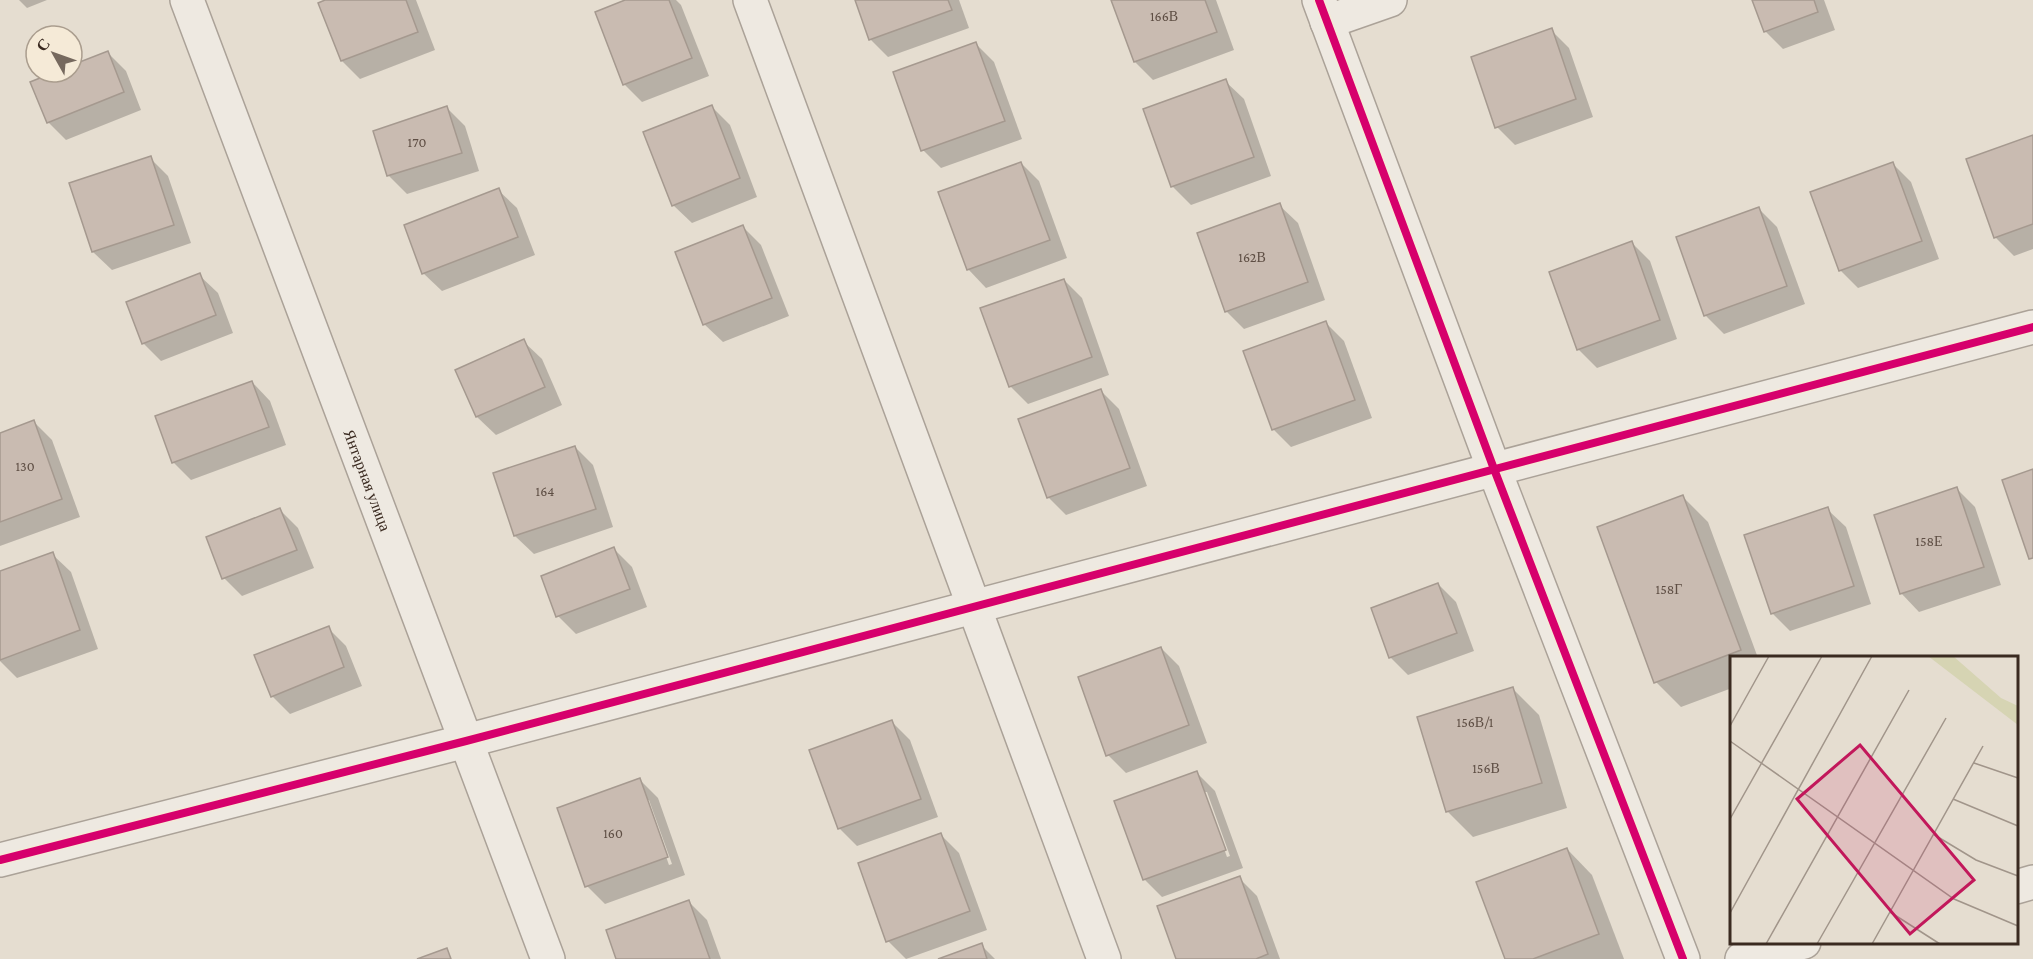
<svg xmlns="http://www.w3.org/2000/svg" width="2033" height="959" viewBox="0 0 2033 959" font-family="'Crimson Pro',serif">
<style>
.shadow{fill:#0003;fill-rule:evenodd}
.building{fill:#c9bbb1;stroke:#a5998f;stroke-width:1.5}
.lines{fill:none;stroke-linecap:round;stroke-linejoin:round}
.minor-casing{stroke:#aba298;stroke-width:36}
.minor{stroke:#eee9e1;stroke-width:33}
.cycleway-casing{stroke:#f5ead7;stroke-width:11}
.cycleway{stroke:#d6006c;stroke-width:8}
.labels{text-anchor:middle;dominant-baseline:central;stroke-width:5;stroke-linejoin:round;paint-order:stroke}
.number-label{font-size:14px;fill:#5e4e44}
.street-label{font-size:16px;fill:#3a2a20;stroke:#f5ead7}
.inset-road{fill:none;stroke:#a1958a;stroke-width:1.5}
.view{fill:#c2185b;fill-opacity:0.15;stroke:#c2185b;stroke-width:3}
.inset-edge{fill:none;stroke:#3a2a20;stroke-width:3}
</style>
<rect width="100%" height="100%" fill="#e5ddd0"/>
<g class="shadow">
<path d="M19,0H47L27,8Z"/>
<path d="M329,0H416L435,50L360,79L342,61L320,3Z"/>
<path d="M630,0H676L681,5L709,76L642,102L624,84Z"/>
<path d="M856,0H959L969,28L888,57L870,39Z"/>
<path d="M1113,0H1216L1234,50L1153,80L1135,62Z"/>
<path d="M1754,0H1824L1835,30L1783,49L1765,31Z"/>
<path d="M1551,30L1569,48L1593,117L1515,145L1497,127Z"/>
<path d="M976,44L994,62L1022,139L941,168L923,150Z"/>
<path d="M108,53L126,71L141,110L66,140L48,122L59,72H72V67Z"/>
<path d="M1225,81L1244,99L1271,176L1191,205L1173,187L1145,110Z"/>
<path d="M712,107L730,125L757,197L692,223L673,205Z"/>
<path d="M447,108L465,126L479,171L407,194L389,176L375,131Z"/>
<path d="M2033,137V249L2014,256L1996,238L1968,160Z"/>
<path d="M150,158L168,176L191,243L112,270L93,252L71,184Z"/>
<path d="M1021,163L1039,181L1067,258L986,288L968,269Z"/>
<path d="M1893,164L1911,182L1939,259L1858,288L1840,270Z"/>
<path d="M498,190L517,208L535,255L442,291L423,273Z"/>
<path d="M1279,205L1298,223L1325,300L1244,329L1226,311Z"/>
<path d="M1759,209L1777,227L1805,304L1724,334L1706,316L1678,238Z"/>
<path d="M743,227L761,245L789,316L723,342L704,324Z"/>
<path d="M1632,243L1650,261L1677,339L1597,368L1579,350L1551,273Z"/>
<path d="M199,275L218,293L233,333L161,361L143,343Z"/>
<path d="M1064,280L1082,298L1109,375L1028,404L1010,386Z"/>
<path d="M1326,323L1344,341L1372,418L1291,447L1273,429Z"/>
<path d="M523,341L542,359L562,405L496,435L477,417L457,371Z"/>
<path d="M252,382L270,401L286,445L191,480L173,462Z"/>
<path d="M1101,391L1119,409L1147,486L1066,515L1048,497Z"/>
<path d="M34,422L52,440L80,517L0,546V434Z"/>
<path d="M575,447L593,465L613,527L534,554L515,536L495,474Z"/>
<path d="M1957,489L1975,507L2001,585L1919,612L1901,593Z"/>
<path d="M1682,496L1708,522L1758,658H1732V688L1681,707L1656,682Z"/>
<path d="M1827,509L1846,527L1871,604L1790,631L1772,613Z"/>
<path d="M280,510L298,528L314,568L242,596L224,578Z"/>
<path d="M614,549L632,567L647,607L576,634L558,616Z"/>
<path d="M52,554L71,572L98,649L17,678L0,661V572Z"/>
<path d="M1438,584L1456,602L1474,651L1408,675L1390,657Z"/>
<path d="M328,628L346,646L362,686L290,714L272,696Z"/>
<path d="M1161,648L1179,666L1207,743L1126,773L1108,755Z"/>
<path d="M1513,689L1539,715L1567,808L1473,837L1447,811Z"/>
<path d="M892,722L910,740L938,817L857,846L839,828Z"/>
<path d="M1197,773L1215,791L1243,868L1162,897L1144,879ZM1204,792H1207L1230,856L1227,857Z"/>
<path d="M640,780L658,798L685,875L605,904L587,886ZM646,800H649L672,864L669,865Z"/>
<path d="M941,835L959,853L987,930L906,959L888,941Z"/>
<path d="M1567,849L1592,875L1624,959H1506Z"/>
<path d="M1239,878L1257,896L1280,959H1178Z"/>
<path d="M689,902L707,920L721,959H618Z"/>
<path d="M981,945L995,959H942Z"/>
</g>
<g class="building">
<path d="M325,0H406L418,32L341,61L318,3Z"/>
<path d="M625,0H669L692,58L623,85L595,12Z"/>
<path d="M855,0H948L952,10L869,40Z"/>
<path d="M1111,0H1205L1217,32L1134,62Z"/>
<path d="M1752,0H1814L1818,12L1764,32Z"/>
<path d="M1552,28L1576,99L1495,128L1471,57Z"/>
<path d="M976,42L1005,121L921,151L893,72Z"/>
<path d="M108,51L124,92L47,123L30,82L55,72H72V65Z"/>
<path d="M1226,79L1254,157L1171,187L1143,109Z"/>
<path d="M712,105L740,178L672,206L643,132Z"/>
<path d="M447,106L462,153L387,176L373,131Z"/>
<path d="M2033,135V224L1994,238L1966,159Z"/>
<path d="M151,156L174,225L92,252L69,183Z"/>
<path d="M1021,162L1050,240L967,270L938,192Z"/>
<path d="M1893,162L1922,241L1839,271L1810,192Z"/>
<path d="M499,188L518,237L422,274L404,225Z"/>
<path d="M1280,203L1308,282L1225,312L1197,233Z"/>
<path d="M1759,207L1787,286L1704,316L1676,237Z"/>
<path d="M743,225L772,298L703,325L675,252Z"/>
<path d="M1632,241L1660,320L1577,350L1549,272Z"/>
<path d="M200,273L216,315L142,344L126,302Z"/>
<path d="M1064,279L1092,357L1009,387L980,308Z"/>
<path d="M1326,321L1355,400L1272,430L1243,351Z"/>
<path d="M524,339L545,387L476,417L455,370Z"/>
<path d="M252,381L269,427L172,463L155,416Z"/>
<path d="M1101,389L1130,468L1047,498L1018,419Z"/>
<path d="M34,420L62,499L0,522V433Z"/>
<path d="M575,446L596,509L514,536L493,473Z"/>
<path d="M2033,469V558L2029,559L2002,480Z"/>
<path d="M1957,487L1984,567L1900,594L1874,515Z"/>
<path d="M1683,495L1741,650L1654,683L1597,527Z"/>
<path d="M1828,507L1854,586L1771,614L1744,535Z"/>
<path d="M280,508L297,550L222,579L206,537Z"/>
<path d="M614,547L630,589L556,617L541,576Z"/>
<path d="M53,552L80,630L0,660V571Z"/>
<path d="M1438,583L1457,633L1389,658L1371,608Z"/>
<path d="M329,626L344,667L271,697L254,655Z"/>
<path d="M1161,647L1189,725L1106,756L1078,677Z"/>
<path d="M1513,687L1542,783L1446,812L1417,717Z"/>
<path d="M892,720L921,799L838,829L809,750Z"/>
<path d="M1197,771L1226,850L1143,880L1114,801Z"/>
<path d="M640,778L668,857L585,887L557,808Z"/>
<path d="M941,833L970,911L886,942L858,863Z"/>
<path d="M1567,848L1599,934L1533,959H1505L1476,882Z"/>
<path d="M1240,876L1268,954L1256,959H1176L1157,906Z"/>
<path d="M689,900L710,959H616L606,930Z"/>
<path d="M982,943L987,959H938Z"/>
<path d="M447,948L451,959H417Z"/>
</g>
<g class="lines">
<defs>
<g id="minor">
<path id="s1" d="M187,0L548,959"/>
<path d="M750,0L1104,959"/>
<path d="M1319,0L1494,469L1683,959"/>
<path d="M1327,22L1390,0"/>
<path d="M0,860L466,741L2033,327"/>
<path d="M2016,887L2033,882"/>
<path d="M1742,959L1804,942"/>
</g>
</defs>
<use href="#minor" class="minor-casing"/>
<use href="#minor" class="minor"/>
<defs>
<g id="cycleway">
<path d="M1319,0L1494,469L1683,959"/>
<path d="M0,860L466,741L2033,327"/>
</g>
</defs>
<use href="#cycleway" class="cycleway-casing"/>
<use href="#cycleway" class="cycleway"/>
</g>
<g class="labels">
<g class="number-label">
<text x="1164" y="16">166В</text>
<text x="417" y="142">170</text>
<text x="1252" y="257">162В</text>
<text x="25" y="466">130</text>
<text x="545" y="491">164</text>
<text x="1929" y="541">158Е</text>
<text x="1669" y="589">158Г</text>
<text x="1475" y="722">156В/1</text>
<text x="1486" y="768">156В</text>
<text x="613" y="833">160</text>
</g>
<g class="street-label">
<text stroke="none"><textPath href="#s1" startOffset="513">Янтарная улица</textPath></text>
</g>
</g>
<g transform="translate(1730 656)">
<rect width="288" height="288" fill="#e5ddd0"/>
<path d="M198,0H223L271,42L288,50V69Z" fill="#d6d4b3"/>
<path class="inset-road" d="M0,70L39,0M0,85L224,243L288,270M244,107L288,122M223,143L288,170M0,163L92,0M203,178L246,204L288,220M160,256L210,288M0,257L142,0M36,288L179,34M87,288L216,62M142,288L253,90"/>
<path class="view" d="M130,89L244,224L180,278L67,143Z"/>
<rect width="288" height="288" class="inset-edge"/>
</g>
<g transform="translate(54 54) rotate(310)"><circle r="28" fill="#f5ead7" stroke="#aa9d8e" stroke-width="1.5"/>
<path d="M0-4.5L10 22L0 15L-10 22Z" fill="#76695e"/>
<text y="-9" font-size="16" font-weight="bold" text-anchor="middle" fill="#3a2a20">С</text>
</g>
</svg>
